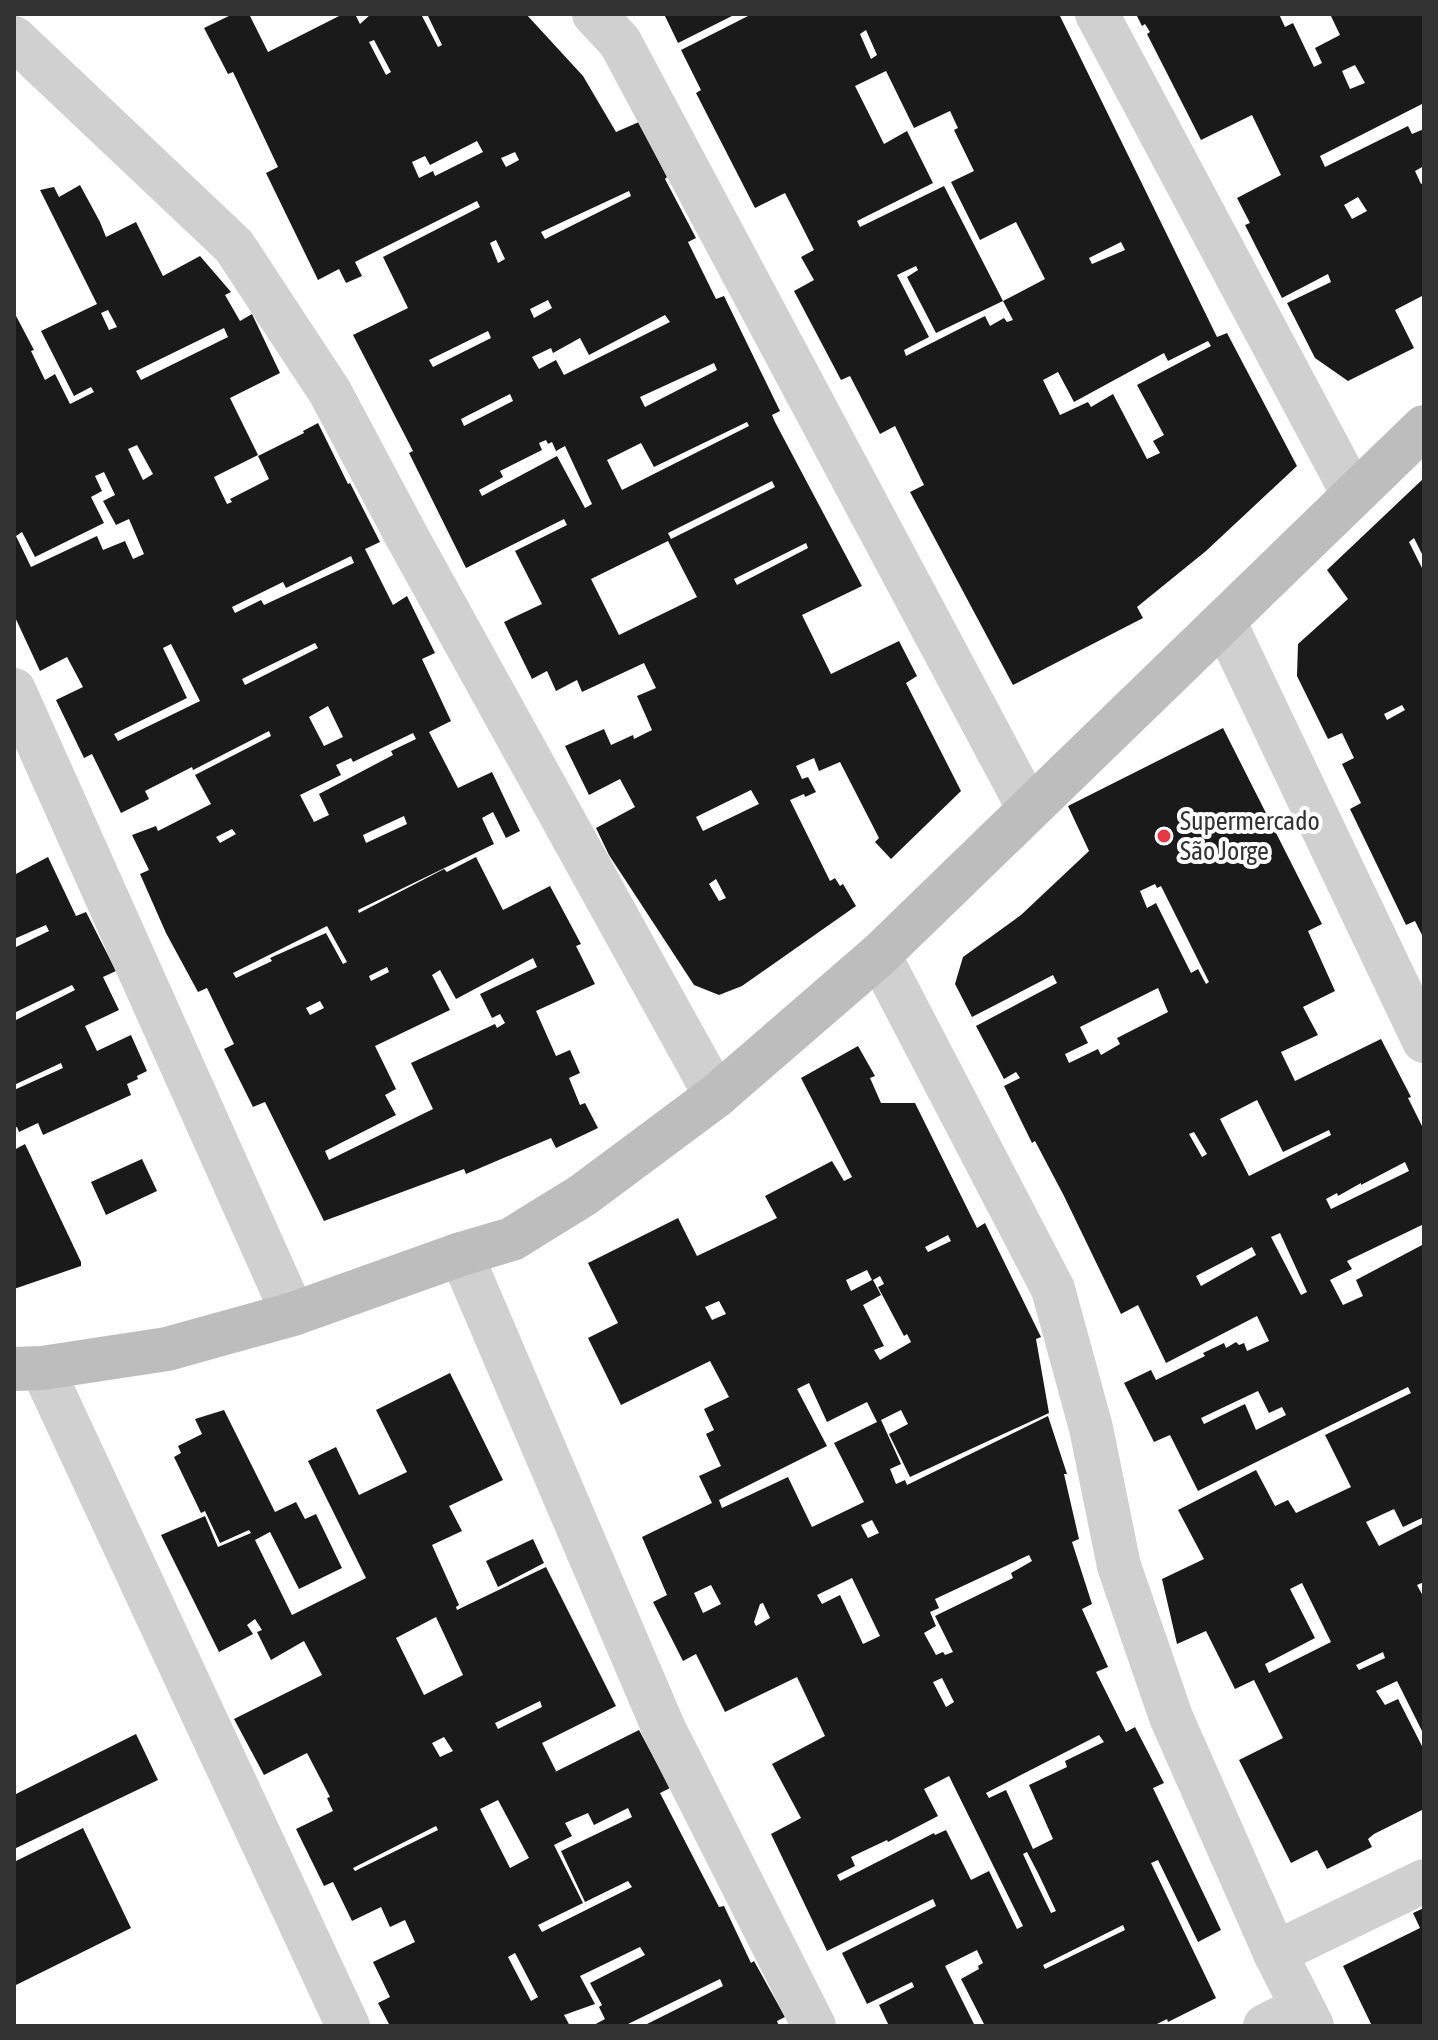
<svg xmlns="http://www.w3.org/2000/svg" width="1438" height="2040" viewBox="0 0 1438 2040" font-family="'Asap Condensed',sans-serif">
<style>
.building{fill:#1a1a1a;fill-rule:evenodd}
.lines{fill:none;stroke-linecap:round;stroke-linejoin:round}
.street{stroke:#d0d0d0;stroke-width:44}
.secondary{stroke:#bdbdbd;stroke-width:44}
.poi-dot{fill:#e63946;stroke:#fff;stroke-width:3}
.labels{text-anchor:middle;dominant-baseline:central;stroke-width:8;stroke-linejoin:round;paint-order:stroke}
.poi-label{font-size:26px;fill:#333;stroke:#fff;text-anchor:start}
</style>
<rect width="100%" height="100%" fill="#fff"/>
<g class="building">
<path d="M233,14H249L268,52L343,14H355L360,24L371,14H421L438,47L442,45L427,14H526L583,76L616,132L639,122L667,177L665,179L696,238L688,242L716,299L724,296L780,411L772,415L775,422L862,586L802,615L831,674L899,641L917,676L906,683L961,791L891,859L875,842L879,838L840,762L819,771L814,758L796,766L802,779L808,777L816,792L805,797L804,794L790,800L830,881L835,878L840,886L843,884L856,906L742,986L719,995L694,985L609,855L596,828L635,807L620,779L589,795L565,746L604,729L611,745L633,735L634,739L652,730L637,696L656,688L644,663L582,692L577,680L556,691L547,671L532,679L504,622L542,604L515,551L567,525L564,519L466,568L409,453L413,451L353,335L408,308L383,257L480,207L477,201L355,262L362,276L346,283L339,269L318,280L266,173L278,167L233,72L228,74L204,28ZM374,40L391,72L386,75L369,42ZM477,141L483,152L435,176L433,171L419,178L412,162L425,156L430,165ZM515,152L519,160L506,167L501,158ZM629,191L631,196L545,239L541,232ZM496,240L505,259L498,263L490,243ZM548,300L552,308L534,318L530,309ZM665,315L670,322L564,375L556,360L539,369L532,357L551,348L553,353L580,338L589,355ZM488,331L491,338L433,367L429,360ZM714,363L717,370L645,407L640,397ZM510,394L513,401L464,426L461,419ZM747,422L749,426L622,490L607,460L641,443L654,467ZM546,440L548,444L552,442L556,451L565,446L592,504L585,508L557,456L482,496L479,490L503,477L500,471L542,450L539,443ZM772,481L775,487L671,539L668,533ZM668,541L697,597L619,635L591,579ZM806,543L808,548L737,585L734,579ZM751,790L759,804L703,831L696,817ZM716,879L726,898L719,901L709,884Z"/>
<path d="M664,14H736L678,43Z"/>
<path d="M752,14H1059L1217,337L1227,333L1297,466L1206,551L1137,607L1143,618L1013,685L910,492L924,485L895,426L880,434L850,376L841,380L794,291L814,280L801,257L814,250L785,193L755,208L696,93L701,90L681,50ZM866,30L877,55L871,59L860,34ZM886,71L914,128L950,111L958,128L954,130L974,171L951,182L980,240L1016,222L1045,279L1003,301L1013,320L1007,322L1004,318L990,326L985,316L906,356L904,350L929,337L897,275L916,266L918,270L907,277L936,333L1003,301L944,186L860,227L857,221L933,183L907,131L884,144L855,86ZM1121,242L1125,250L1092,264L1089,258ZM1208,341L1211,346L1137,385L1164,435L1153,441L1160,453L1147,459L1113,394L1091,407L1088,402L1060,415L1043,380L1058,372L1074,402L1164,353L1168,361Z"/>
<path d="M1136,14H1279L1285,27L1293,23L1314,67L1322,63L1315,48L1340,35L1330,14H1424V103L1320,156L1325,167L1408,126L1412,134L1424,129V166L1415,171L1421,184L1424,182V295L1395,310L1414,348L1348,381L1315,358L1287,303L1331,282L1328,274L1282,298L1245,225L1250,223L1237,198L1281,175L1252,115L1201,140L1147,34L1150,32L1145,24L1142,26ZM1355,65L1365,83L1350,89L1342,71ZM1358,197L1367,211L1352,219L1344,205Z"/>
<path d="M80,185L100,222L106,237L136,222L163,276L200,256L231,292L225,295L240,321L252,314L280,373L230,398L258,455L214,477L227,504L232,502L230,499L269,479L258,456L304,433L303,431L318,423L348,484L350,483L380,542L365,549L393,605L407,596L435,653L422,659L451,721L429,732L458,788L492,772L520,831L506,838L493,812L482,818L494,844L358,910L359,913L444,869L447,872L476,857L503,910L550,886L581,944L576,946L595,984L536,1011L556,1056L570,1050L580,1073L569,1078L580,1105L585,1103L598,1128L556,1148L551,1138L466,1174L464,1169L324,1221L265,1102L253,1107L224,1049L234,1044L207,988L198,992L166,933L140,874L149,870L132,835L156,826L158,831L211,804L195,775L271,736L269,731L193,770L192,767L145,791L149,799L121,813L92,754L84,758L56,700L83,687L67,657L40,671L14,615V312L34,350L31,351L45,380L55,374L70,404L94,392L91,387L74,396L41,331L97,304L40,190L54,187L59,197ZM108,310L117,327L109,330L101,313ZM224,328L228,337L141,380L136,371ZM137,445L153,474L143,480L128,449ZM104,472L115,495L103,501L116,525L129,519L144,554L133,559L125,541L103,550L97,536L31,567L16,536L22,532L35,557L104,523L91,497L102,491L95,476ZM351,556L354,563L264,605L261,600L235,613L232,607L283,582L286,588ZM315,643L318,648L245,685L242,679ZM171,644L200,701L118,741L114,734L187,698L163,648ZM328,706L343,737L324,746L309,717ZM413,733L416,739L391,751L393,755L319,794L329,815L314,822L300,795L341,775L336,765L351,758L353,762ZM404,816L407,824L366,843L363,835ZM232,829L236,834L220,843L216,837ZM327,926L347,962L343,964L326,933L270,958L272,961L236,978L233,973ZM533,958L537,967L480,994L492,1018L500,1014L505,1023L497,1028L495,1024L411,1063L433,1109L329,1160L325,1151L396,1115L385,1095L396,1089L375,1046L450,1010L432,975L440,970L456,999ZM387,967L389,972L371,981L369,976ZM320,1001L324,1008L310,1015L306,1008Z"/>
<path d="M1424,478V558L1414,538L1409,542L1424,572V939L1415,921L1406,925L1350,809L1361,803L1342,764L1354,758L1342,733L1328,739L1297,676L1298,644L1348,599L1327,570ZM1402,705L1405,710L1387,720L1384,714Z"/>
<path d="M1223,728L1322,924L1308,931L1335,991L1303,1007L1318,1035L1281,1052L1295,1081L1381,1039L1411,1097L1408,1098L1424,1130V1224L1347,1261L1352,1269L1330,1280L1343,1305L1363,1296L1356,1280L1424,1244V1517L1403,1527L1394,1509L1366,1522L1379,1546L1424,1523V1582L1417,1585L1423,1596L1424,1595V1735L1397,1681L1376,1691L1385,1705L1398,1699L1424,1750V1809L1374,1834L1368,1839L1372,1847L1327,1869L1317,1850L1291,1863L1239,1760L1283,1738L1254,1680L1235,1689L1206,1631L1177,1644L1162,1579L1204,1559L1178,1510L1256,1470L1275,1506L1288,1500L1296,1513L1351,1487L1325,1435L1411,1393L1408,1387L1198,1491L1170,1435L1154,1442L1124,1383L1151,1370L1156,1380L1205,1356L1203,1353L1224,1343L1226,1348L1236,1342L1239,1345L1244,1343L1247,1351L1269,1341L1257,1316L1166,1363L1138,1305L1121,1314L1064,1196L1035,1141L1032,1143L1004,1086L1020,1078L1016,1072L1004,1079L976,1026L1057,983L1053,975L972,1017L955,984L963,957L1021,915L1089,851L1068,806ZM1155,884L1157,888L1161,886L1209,982L1206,984L1198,969L1191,973L1156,903L1147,908L1140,891ZM1158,988L1168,1012L1117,1038L1120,1044L1101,1055L1098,1049L1069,1063L1065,1054L1088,1043L1080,1027ZM1257,1100L1283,1152L1329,1130L1331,1135L1249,1176L1220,1119ZM1194,1132L1207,1154L1202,1157L1189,1134ZM1405,1162L1409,1171L1331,1209L1326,1199L1337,1193L1338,1196L1361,1183V1185ZM1280,1233L1307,1292L1301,1295L1271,1237ZM1252,1247L1256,1255L1201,1286L1196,1276ZM1258,1391L1269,1413L1282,1407L1286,1415L1256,1430L1245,1404L1204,1424L1201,1418ZM1302,1583L1331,1642L1269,1673L1265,1664L1315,1638L1290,1589ZM1383,1652L1385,1658L1359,1670L1356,1665Z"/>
<path d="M48,857L76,916L86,912L116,971L103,977L119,1010L85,1026L97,1051L131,1035L147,1071L137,1076L138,1079L127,1084L131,1095L43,1135L38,1123L19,1132L17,1127L14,1128V1090L63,1068L61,1063L14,1085V1021L75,990L72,985L14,1013V948L49,931L46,925L14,939V875Z"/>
<path d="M858,1046L875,1076L870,1078L881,1103H915L977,1228L985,1223L1041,1337L1036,1339L1049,1413L910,1477L889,1434L908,1424L901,1410L881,1420L901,1464L890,1469L896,1484L905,1480L907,1485L1048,1416L1067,1474H1064L1079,1539L1072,1542L1092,1604L1082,1609L1108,1667L1096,1672L1126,1732L1135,1727L1164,1783L1153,1788L1221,1930L1198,1942L1158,1860L1151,1863L1216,1998L1168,2022L1167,2019L1153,2026H985L961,1979L979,1969L978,1966L983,1963L977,1950L945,1966L975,2026H889L879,2005L914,1987L912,1982L867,2004L842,1953L936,1906L933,1899L827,1951L771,1834L801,1818L772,1764L825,1736L797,1677L725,1712L696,1654L683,1661L653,1602L667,1595L642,1537L712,1503L699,1476L721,1466L706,1434L714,1430L704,1409L729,1397L710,1361L621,1405L588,1338L618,1323L588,1263L678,1218L697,1256L777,1218L765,1196L832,1161L844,1181L852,1177L801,1078ZM948,1235L951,1241L928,1252L925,1247ZM867,1270L872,1280L851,1291L846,1280ZM880,1276L884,1284L878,1287L904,1336L907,1334L911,1342L880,1360L874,1350L884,1346L863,1305L881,1295L873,1280ZM719,1301L726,1314L712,1320L705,1307ZM809,1383L827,1422L867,1402L877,1422L834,1443L864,1502L812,1527L788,1477L722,1508L719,1500L827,1446L797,1389ZM872,1520L879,1533L868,1538L861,1525ZM1029,1555L1032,1561L1011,1573L1013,1578L935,1616L953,1652L945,1655L943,1652L936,1655L924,1633L936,1626L930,1612L939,1608L935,1599ZM852,1578L880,1636L863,1644L840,1595L822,1604L817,1595ZM711,1585L721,1604L703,1613L694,1593ZM763,1603L770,1618L756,1626L754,1622L760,1604ZM942,1678L954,1702L946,1707L933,1682ZM1099,1735L1104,1742L1065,1761L1067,1767L1029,1785L1053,1839L1033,1849L1006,1790L989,1798L986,1793ZM949,1776L1023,1926L1017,1929L989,1871L971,1880L946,1830L935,1835L934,1833L840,1881L837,1875L855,1866L851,1857L887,1840L888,1842L938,1816L924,1789ZM1027,1852L1038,1873L1056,1911L1051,1913L1036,1882L1023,1854ZM1123,1925L1125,1930L1045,1969L1043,1965Z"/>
<path d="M25,1144L81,1262V1266L14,1289V1150Z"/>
<path d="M142,1159L157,1191L106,1215L91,1182Z"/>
<path d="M450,1373L503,1480L449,1506L462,1531L432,1545L459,1605L456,1607L457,1610L546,1567L616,1706L542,1743L556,1771L555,1772L639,1730L670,1788L660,1793L719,1907L724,1906L751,1963L754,1961L785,2017L777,2021L779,2026H643L723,1986L720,1979L624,2026H592L605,2019L599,2007L602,2005L590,1983L645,1955L640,1947L580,1976L595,2004L564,2015L570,2026H390L378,2003L390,1997L373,1962L415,1942L405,1920L390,1927L381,1907L352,1921L333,1882L324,1886L296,1829L333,1811L327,1798L330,1797L307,1753L264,1775L234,1719L322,1675L304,1641L271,1660L257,1632L262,1630L255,1619L247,1625L253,1634L219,1652L161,1535L205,1516L218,1547L251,1533L249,1530L220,1543L205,1511L201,1513L174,1457L181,1453L178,1446L202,1434L195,1419L224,1410L275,1512L296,1502L305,1519L316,1514L342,1568L299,1589L270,1532L255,1540L292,1615L366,1578L308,1461L336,1447L359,1495L407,1472L376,1410ZM436,1617L463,1675L424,1695L396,1638ZM540,1701L542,1707L498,1729L495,1723ZM444,1737L453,1751L440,1757L432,1743ZM498,1800L529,1858L510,1868L480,1809ZM628,1808L632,1817L561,1851L585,1902L628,1881L632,1887L542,1932L538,1925L583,1903L554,1845L572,1836L565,1823L588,1813L594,1825ZM436,1826L438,1830L355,1871L353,1868ZM515,1953L538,1997L531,2001L508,1957Z"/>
<path d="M533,1539L544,1563L498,1587L486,1561Z"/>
<path d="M136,1734L158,1780L14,1849V1795Z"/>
<path d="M83,1828L131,1928L14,1986V1862Z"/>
<path d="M1424,1908V2026H1372L1343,1966L1420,1928L1413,1913Z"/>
</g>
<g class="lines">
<g class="street">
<path d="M594,14L620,42L1029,809"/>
<path d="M1097,14L1353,494"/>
<path d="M14,38L234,246L330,392L406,535L716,1096"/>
<path d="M1224,621L1424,1041"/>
<path d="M14,690L293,1314"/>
<path d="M879,955L1053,1289L1091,1428L1119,1566L1171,1717L1275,1953L1312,2026"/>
<path d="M461,1254L664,1729L814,2026"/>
<path d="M42,1368L348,2026"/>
<path d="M1275,1953L1424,1881"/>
<path d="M1265,2026L1302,2007"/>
</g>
<path class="secondary" d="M14,1369L42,1368L167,1349L293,1314L461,1254L512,1239L583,1195L716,1096L879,955L1424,427"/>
</g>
<circle class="poi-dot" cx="1164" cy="836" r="8"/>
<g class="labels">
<g class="poi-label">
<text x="1180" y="821">Supermercado<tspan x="1180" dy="30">São Jorge</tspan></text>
</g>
</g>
<rect width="1438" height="2040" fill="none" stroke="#333333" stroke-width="32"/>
</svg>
